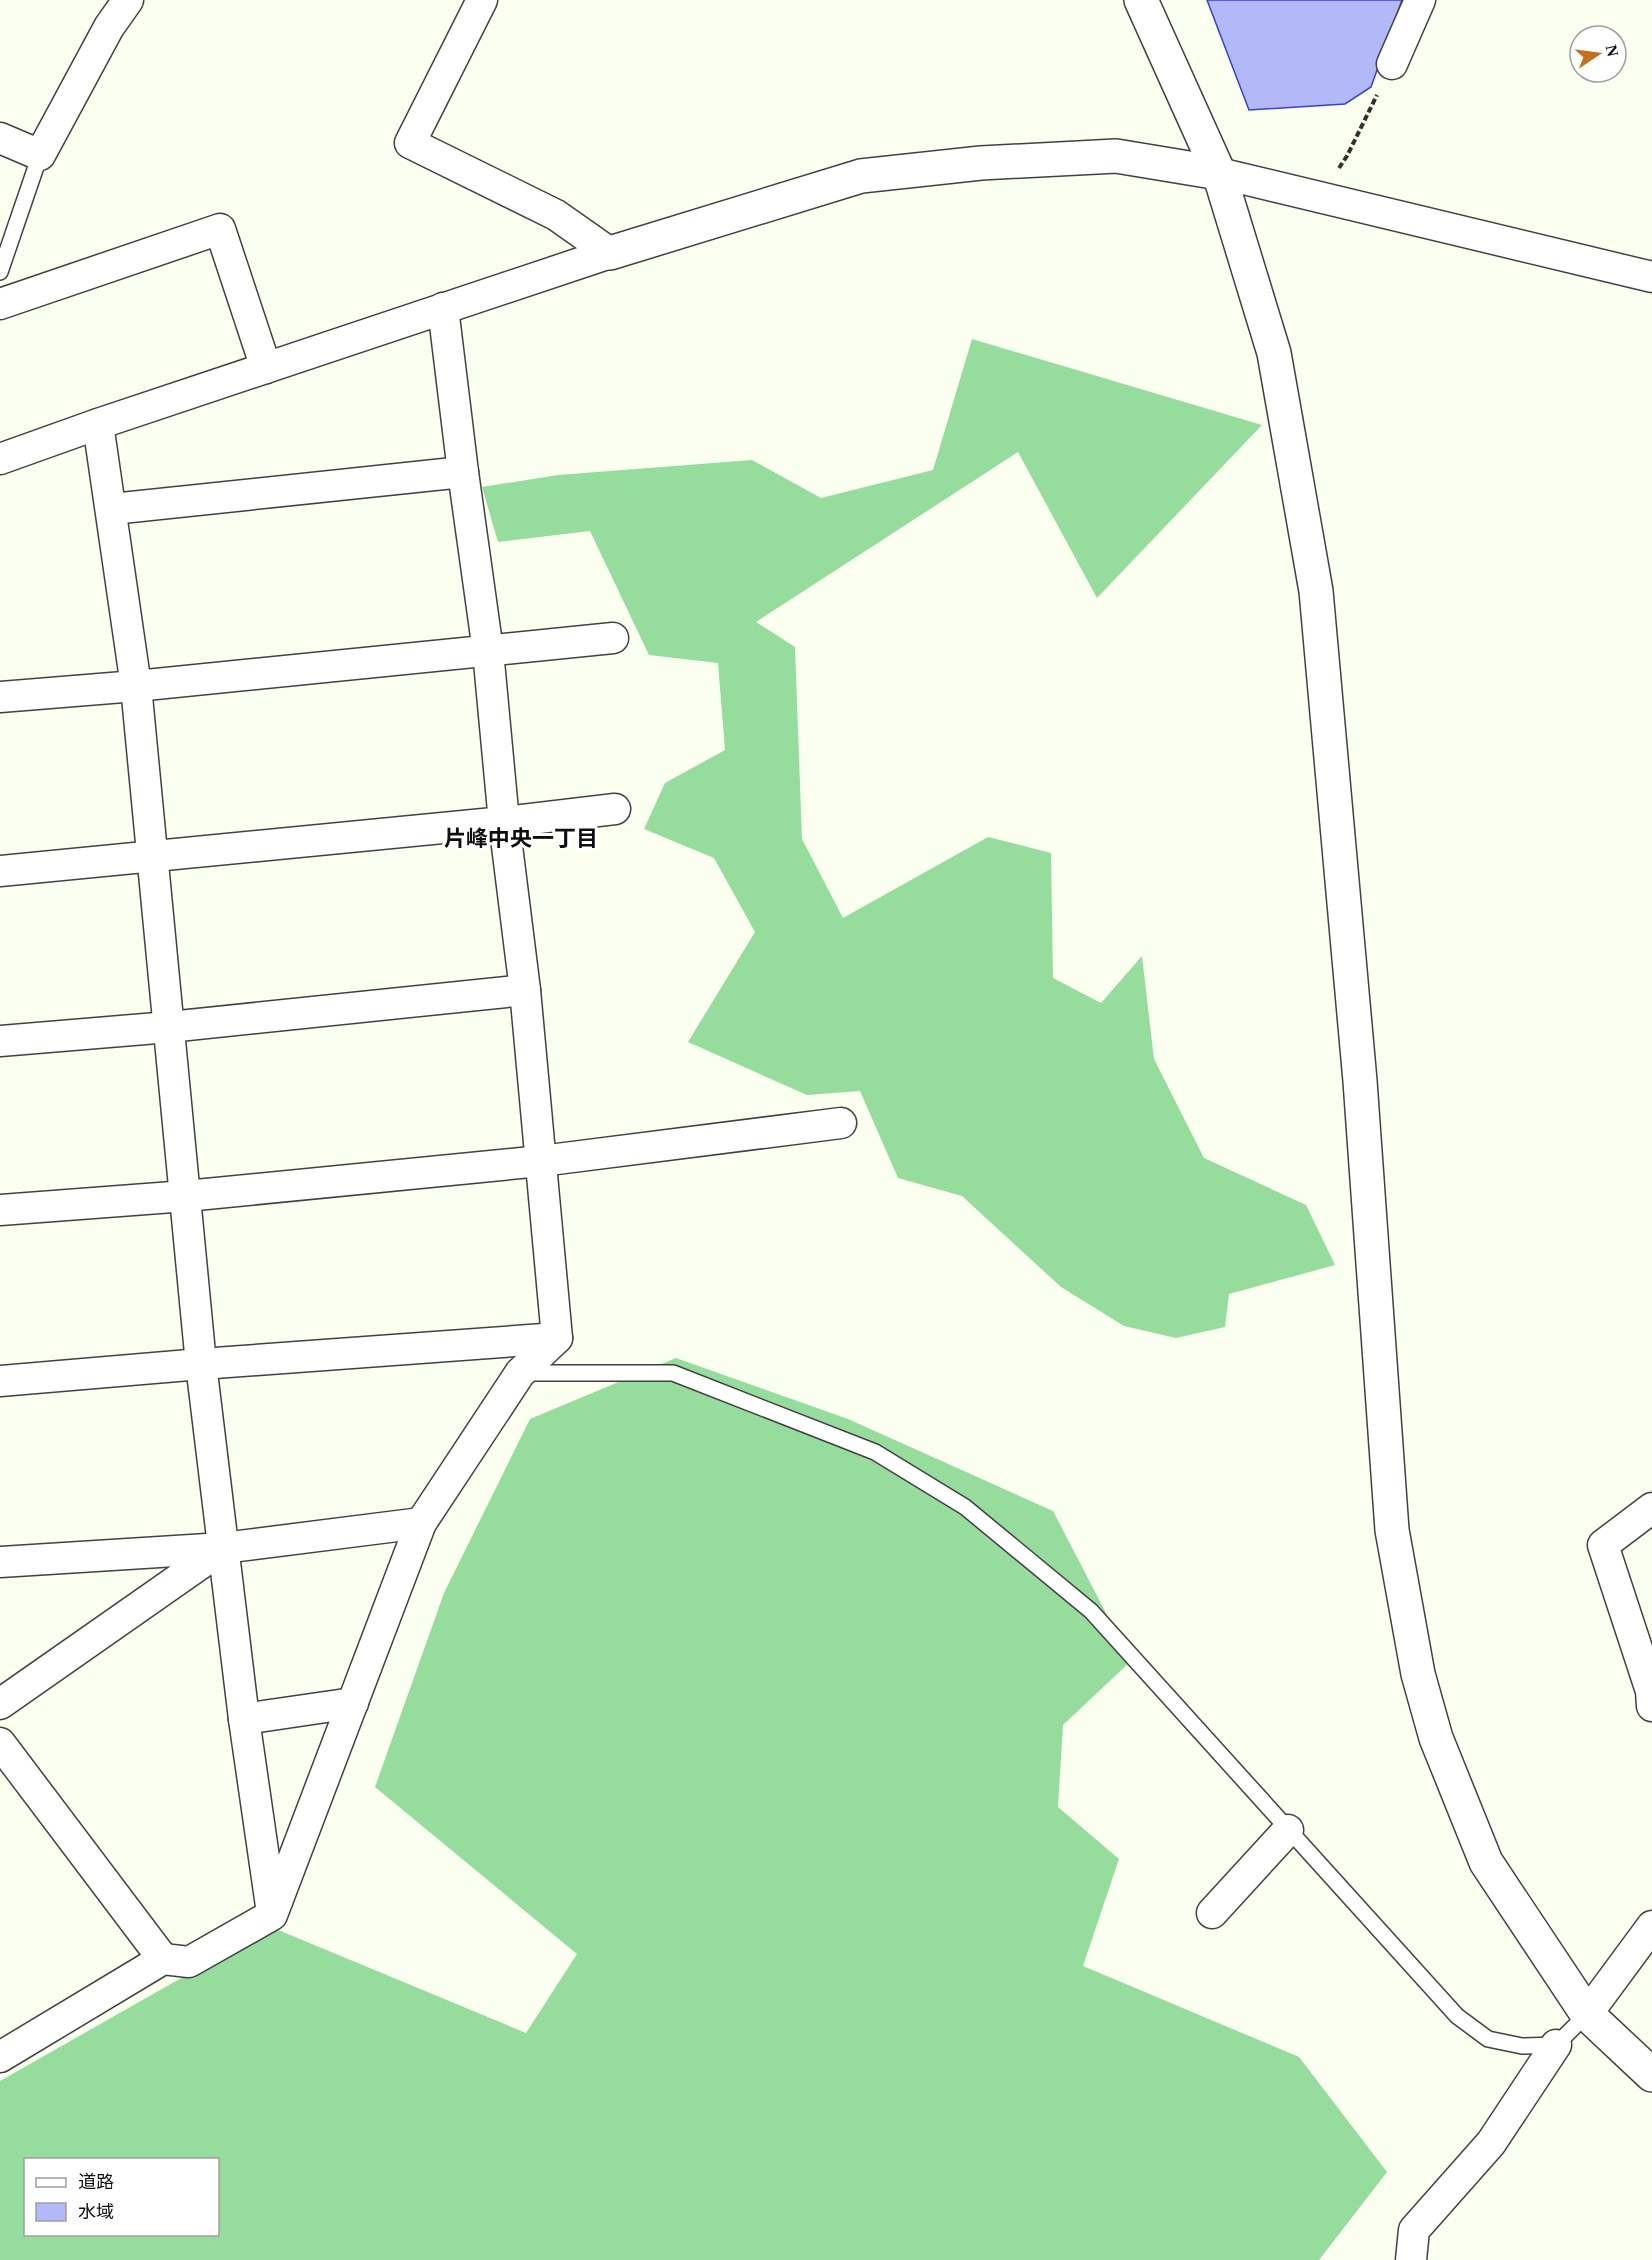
<svg xmlns="http://www.w3.org/2000/svg" width="1652" height="2260" viewBox="0 0 1652 2260" font-family="'Times New Roman','Noto Sans JP',serif">
<style>
.forest{fill:#96dc9d;fill-rule:evenodd}
.water{fill:#b2b8f8;stroke:#3740d1;stroke-width:1.5}
.lines{fill:none;stroke-linecap:round;stroke-linejoin:round}
.service-casing{stroke:#414141;stroke-width:18}
.minor-casing{stroke:#414141;stroke-width:33}
.tertiary-casing{stroke:#414141;stroke-width:36}
.path{stroke:#303030;stroke-width:4;stroke-dasharray:6 3;stroke-linecap:butt}
.service{stroke:#fff;stroke-width:15}
.minor{stroke:#fff;stroke-width:30}
.tertiary{stroke:#fff;stroke-width:33}
.labels{text-anchor:middle;dominant-baseline:central;stroke-width:6;stroke-linejoin:round;paint-order:stroke}
.neighbourhood-label{font-size:22px;font-weight:bold;fill:#0e0e0e;stroke:#fff}
</style>
<rect width="100%" height="100%" fill="#faffef"/>
<g class="forest">
<path d="M972,339L1262,425L1097,598L1018,452L756,622L795,647L802,839L843,918L988,837L1051,853L1053,978L1101,1003L1142,956L1154,1059L1204,1158L1306,1205L1335,1265L1229,1294L1225,1327L1176,1338L1124,1326L1061,1287L962,1196L898,1178L860,1091L807,1095L688,1042L755,932L714,858L644,829L665,783L725,750L718,663L649,655L590,531L498,542L482,487L558,475L752,460L821,498L933,470Z"/>
<path d="M676,1358L848,1419L1053,1511L1131,1661L1063,1725L1058,1807L1119,1859L1083,1966L1299,2057L1387,2172L1319,2260H0V2081L271,1927L526,2033L577,1954L375,1787L444,1593L530,1419ZM26,2160H218V2234H26Z"/>
</g>
<path class="water" d="M1207,0H1402L1371,87L1345,104L1249,110Z"/>
<g class="lines">
<defs>
<g id="service">
<path d="M0,272L40,155"/>
<path d="M524,1373H673L875,1452L965,1507L1091,1611L1457,2016L1488,2039L1522,2046L1556,2045L1587,2014"/>
</g>
<g id="minor">
<path d="M482,0L410,143L556,215L610,253"/>
<path d="M1392,64L1420,0"/>
<path d="M0,138L40,155L109,27L128,0"/>
<path d="M1219,173L1652,277"/>
<path d="M0,304L220,229L266,368"/>
<path d="M98,424L136,686L201,1364L244,1719L272,1913"/>
<path d="M0,459L98,424L610,253"/>
<path d="M112,509L463,472"/>
<path d="M0,697L136,686L613,638"/>
<path d="M0,871L504,822L615,809"/>
<path d="M0,1041L169,1027L525,990"/>
<path d="M0,1210L186,1196L541,1161L841,1123"/>
<path d="M0,1381L201,1364L557,1338"/>
<path d="M1652,1508L1603,1545L1651,1691L1652,1706"/>
<path d="M0,1562L223,1548L421,1523"/>
<path d="M0,1704L223,1548"/>
<path d="M244,1719L353,1703"/>
<path d="M0,1743L163,1959"/>
<path d="M1212,1913L1288,1830"/>
<path d="M1587,2014L1652,1926"/>
<path d="M0,2057L163,1959L189,1962L272,1915L421,1523L520,1373L557,1338L525,990L504,822L488,651L463,472L443,308"/>
<path d="M1411,2260L1414,2230L1491,2143L1556,2045"/>
</g>
<g id="tertiary">
<path d="M1141,0L1219,173L1274,353L1316,591L1360,1081L1392,1530L1418,1674L1436,1738L1486,1862L1587,2014L1652,2075"/>
<path d="M610,253L861,176L981,163L1116,156L1219,173"/>
</g>
</defs>
<use href="#service" class="service-casing"/>
<use href="#minor" class="minor-casing"/>
<use href="#tertiary" class="tertiary-casing"/>
<path class="path" d="M1339,168L1347,156L1377,95"/>
<use href="#service" class="service"/>
<use href="#minor" class="minor"/>
<use href="#tertiary" class="tertiary"/>
</g>
<g class="labels">
<g class="neighbourhood-label">
<text x="521" y="838">片峰中央一丁目</text>
</g>
</g>
<rect x="24" y="2158" width="195" height="78" fill="#ffffff" stroke="#9f9f9f" stroke-width="1.5"/>
<rect x="36" y="2178" width="30" height="9" fill="#ffffff" stroke="#9f9f9f" stroke-width="1.5"/>
<text x="78" y="2188" font-size="18" fill="#0e0e0e">道路</text>
<rect x="36" y="2203" width="30" height="18" fill="#b2b8f8" stroke="#9f9f9f" stroke-width="1.5"/>
<text x="78" y="2218" font-size="18" fill="#0e0e0e">水域</text>
<g transform="translate(1598 54) rotate(77)"><circle r="28" fill="#ffffff" stroke="#9f9f9f" stroke-width="1.5"/>
<path d="M0-4.5L10 22L0 15L-10 22Z" fill="#c27122"/>
<text y="-9" font-size="16" font-weight="bold" text-anchor="middle" fill="#0e0e0e">N</text>
</g>
</svg>
